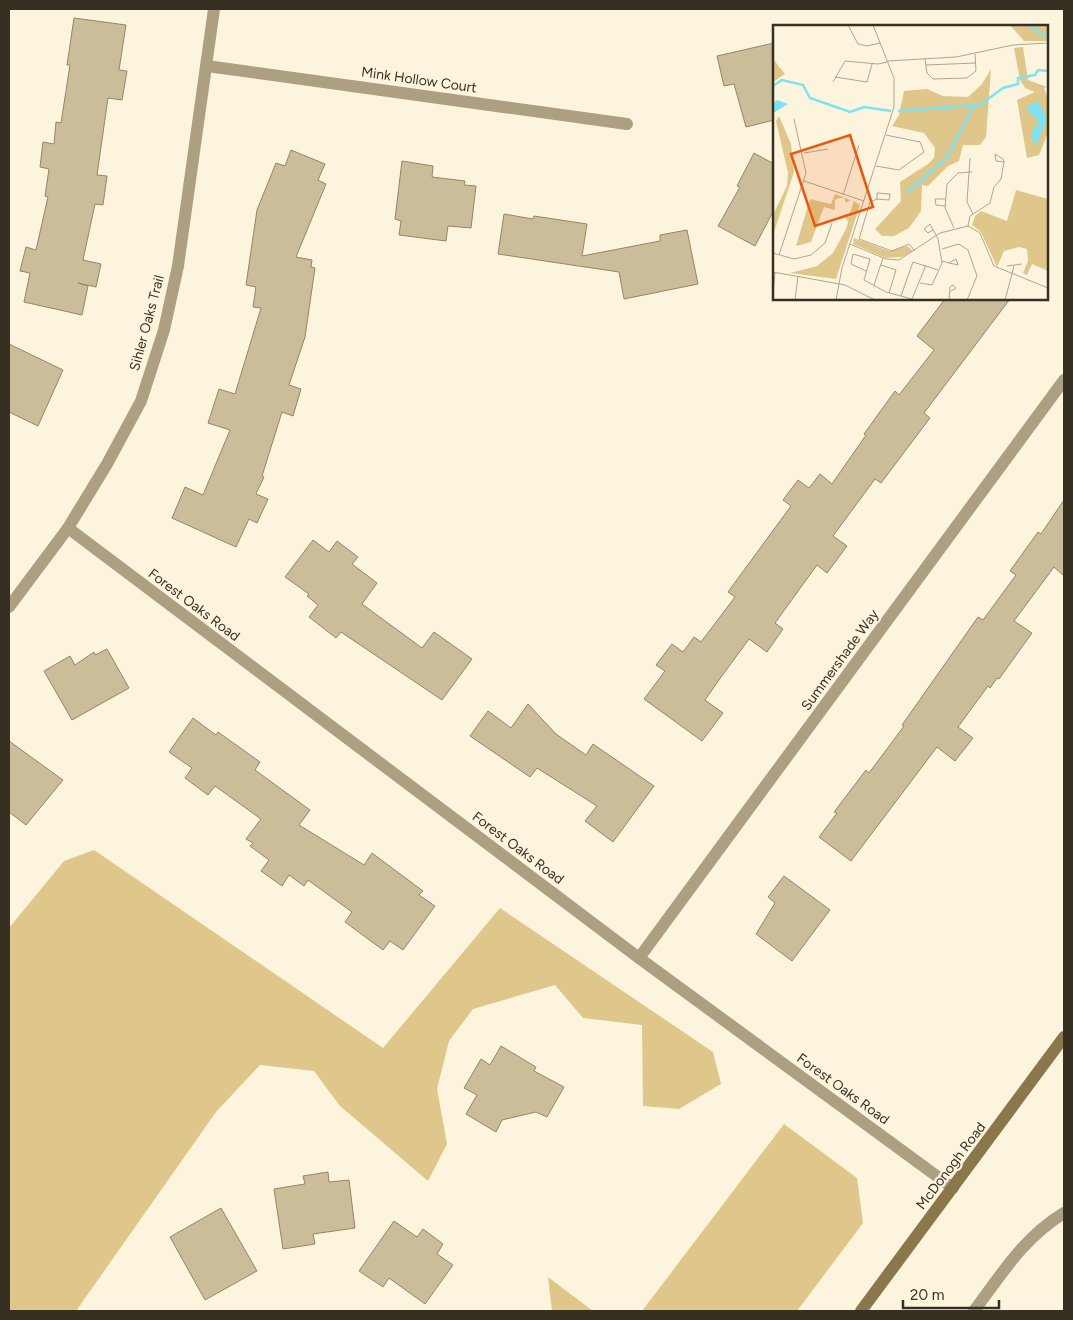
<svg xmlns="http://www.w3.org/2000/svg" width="1073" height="1320" viewBox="0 0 1073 1320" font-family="Figtree,sans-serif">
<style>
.green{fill:#dfc68b}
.building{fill:#cbbd9a;stroke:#948665}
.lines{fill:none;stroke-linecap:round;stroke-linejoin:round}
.minor{stroke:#ada082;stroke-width:12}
.secondary{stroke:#8a774b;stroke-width:12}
.labels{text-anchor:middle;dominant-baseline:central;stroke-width:4.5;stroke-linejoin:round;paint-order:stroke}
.street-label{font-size:14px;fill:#363022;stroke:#fdf4de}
.inset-river{fill:none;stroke:#7de3f2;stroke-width:2.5}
.inset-road{fill:none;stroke:#ada693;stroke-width:1}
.view{fill:#e8590c;fill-opacity:0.15;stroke:#e8590c;stroke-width:2.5}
.inset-edge{fill:none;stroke:#363022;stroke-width:2.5}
</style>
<rect width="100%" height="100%" fill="#fdf4de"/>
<g class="green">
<path d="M94,850L383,1048L500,908L713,1052L721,1084L679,1109L643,1106L642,1025L583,1018L555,985L473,1009L449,1041L437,1089L447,1144L428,1181L340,1106L314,1071L260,1065L216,1112L76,1311H9V928L64,861Z"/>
<path d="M784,1124L857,1178L863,1223L797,1311H642Z"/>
<path d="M548,1277L593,1311H552Z"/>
</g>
<g class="building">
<path d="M74,18L126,25L119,70L127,71L122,100L108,98L97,175L107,176L103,205L95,204L83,260L101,264L96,287L78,283L88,286L82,315L24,302L30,273L20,271L26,247L36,250L48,197L45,196L49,169L40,167L43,142L54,144L56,122L61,123L70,65H67Z"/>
<path d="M774,43V120L746,127L734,84L724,86L717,56Z"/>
<path d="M291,150L325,164L318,180L326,184L296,257L312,260L311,267L315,268L305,337L289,385L301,389L293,416L282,412L262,476L264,477L256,494L268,499L257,523L249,519L236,547L172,518L185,487L203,495L230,430L208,423L219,389L235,394L261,308L253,307L256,287L246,285L257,210L276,163L285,166Z"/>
<path d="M754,153L774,164V210L755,246L718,226L740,187L737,186Z"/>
<path d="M402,161L433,166L432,177L465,181L464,185L476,186L471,228L448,226L446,241L399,235L401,221L395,219Z"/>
<path d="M504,214L533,219L534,216L587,224L582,256L660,241V235L687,230L698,284L624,299L619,272L498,254Z"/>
<path d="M945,299H1010L924,413L930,418L881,483L875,479L833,536L847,546L827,573L817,565L775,623L783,629L767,652L749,639L719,680L705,700L723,713L702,741L644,699L665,671L656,665L672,644L683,652L694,637L701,642L735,597L728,592L791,506L783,500L798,480L809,488L820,474L832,484L866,435L864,434L895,391L899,395L934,350L917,336Z"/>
<path d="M9,344L63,370L38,426L9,412Z"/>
<path d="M1064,500V576L1054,567L1014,621L1032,633L999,679L997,678L990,688L988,686L958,727L973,738L955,761L937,747L851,861L819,837L837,813L834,812L866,770L869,773L904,726L902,725L978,617L983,620L1016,575L1010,571L1038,532L1041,534Z"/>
<path d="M313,540L329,552L337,541L358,557L352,564L377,583L362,604L422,648L434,632L472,659L442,700L341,632L336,638L309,617L318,605L307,596L309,594L285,577Z"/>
<path d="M107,649L129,688L72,720L44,671L70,656L75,665L94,652L95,655Z"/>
<path d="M528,704L556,734L586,755L593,744L654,786L613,842L585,821L597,806L537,768L530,777L470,736L488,711L511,728Z"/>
<path d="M193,718L216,735L218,732L260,762L255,770L310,810L299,825L364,865L372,853L423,891L419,895L435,906L403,950L390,941L383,950L345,922L352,912L308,880L304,886L289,875L282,886L261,871L269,860L250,846L253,843L246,839L261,819L215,786L208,795L185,778L192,768L169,752Z"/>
<path d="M9,741L63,780L26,825L9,812Z"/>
<path d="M784,876L830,910L792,961L756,934L775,903L768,897Z"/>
<path d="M501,1046L536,1067L534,1071L564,1087L547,1117L536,1112L502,1120L496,1132L466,1114L477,1095L464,1088L481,1059L490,1065Z"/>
<path d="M328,1172L329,1182L349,1180L355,1228L313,1234L315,1244L283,1249L274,1189L305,1184L303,1176Z"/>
<path d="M221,1208L257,1271L205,1300L170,1237Z"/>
<path d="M394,1221L417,1237L423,1229L443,1244L437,1254L453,1265L425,1304L389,1278L383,1287L359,1271Z"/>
</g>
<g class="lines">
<g class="minor">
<path d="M207,66L627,124"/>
<path d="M68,528L639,958L953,1188"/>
<path d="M9,607L68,528L107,464L141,401L164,330L178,266L214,9"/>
<path d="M639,958L1064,380"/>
<path d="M974,1311C1001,1275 1024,1237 1064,1213"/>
</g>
<path class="secondary" d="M861,1311L1064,1037"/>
</g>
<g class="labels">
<g class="street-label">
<text transform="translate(419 80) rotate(8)">Mink Hollow Court</text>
<text transform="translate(147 323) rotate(-75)">Sihler Oaks Trail</text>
<text transform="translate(194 605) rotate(37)">Forest Oaks Road</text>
<text transform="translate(840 660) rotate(-54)">Summershade Way</text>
<text transform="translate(518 848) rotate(37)">Forest Oaks Road</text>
<text transform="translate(843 1089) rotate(36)">Forest Oaks Road</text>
<text transform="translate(951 1166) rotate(-53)">McDonogh Road</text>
</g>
</g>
<g transform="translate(773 25)">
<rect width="275" height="275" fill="#fdf4de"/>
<path d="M237,0H274L275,16H251ZM250,22L255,55L274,62L271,63L275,75V107L266,130L254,133L244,75L262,67L252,63L247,55L241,23ZM0,34L12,49L0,57ZM218,44L213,112L207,120H190L186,136L175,141L155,161L149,160L148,186L136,203L121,211H109L102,204L128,176L127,157L155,139L161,133L162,123L151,108L119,101L126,90L131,66L154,64L170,71L195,72L209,59ZM6,91L18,119L21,147L0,210V190L14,161L15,148L3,96ZM243,165L275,174V246L259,239L254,250L250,248L255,236L254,224L246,222L231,226L224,242L208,207L199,200L202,191L208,186L234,196ZM62,169L77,175L73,178L71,173H66L62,175V185L51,182L38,217L23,221L37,174L58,179ZM81,176L87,180L63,254L17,248L44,241L60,228L73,204L75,197L71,189L76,190ZM81,213L116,226L134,221L140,226L129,232L113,233L80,219Z" fill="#dfc68b"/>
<path d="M4,75L15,79L0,88V79ZM264,76L272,89L273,97L262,122L258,108L266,97L253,83Z" fill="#7de3f2"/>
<path class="inset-river" d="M256,0L275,13M0,61L9,55L30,60L37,73L77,87L91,82L118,86M125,86L207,80L230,63L245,59V53L262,50L265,45L275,46M135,167L174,132L200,82"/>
<path class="inset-road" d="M75,0L85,19L94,21L107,18M152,34L154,48L160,54L194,53L203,46L202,29M115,36L183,32L240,20L275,18M153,40L203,38M62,52L94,57L99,39M60,57L72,36L105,39L114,37M31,128L55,124M197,133L194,177L200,189M0,136V155M103,141L126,145L151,127L147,117L113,110M31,156L91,176M70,170L86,120M104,174L116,175L117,169L104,168V174L97,177L86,214L119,226L136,219L142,226M172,181L163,180L162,174H172M195,201L197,191L217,178L221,162L228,154L231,137L230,134L222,129L223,136L231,137M181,203L172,183L174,159L185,148L199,147M77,219L113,234L126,235L167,208L195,201L207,208L221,241L275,263M169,224L186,219L195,225L204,251L194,275M0,228L21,234L38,230L52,218L59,198M6,230L33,148L21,94M169,236L176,238L183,234L185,240L176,238M108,240L123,245L116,268M234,241L249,239M93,246L78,239L80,229L97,234L91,255L113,267L139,274L153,240M0,247L72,260L102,275M147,258L159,260L169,238L165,214L163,210L157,199L151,204L155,208L160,205M101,260L110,233M0,267L2,248M128,271L140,237L165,245M22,275L25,251M63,275L69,243L121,82V53L100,0M176,275L177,262L180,260L183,263L178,266M232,275L241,241"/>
<path class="view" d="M77,110L100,182L42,201L18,129Z"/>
<rect width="275" height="275" class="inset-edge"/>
</g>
<rect width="1073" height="1320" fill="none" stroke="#363022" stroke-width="20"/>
<path d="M903 1300v8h96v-8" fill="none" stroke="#363022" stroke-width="2.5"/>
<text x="910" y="1300" font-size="15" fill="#363022" stroke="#fdf4de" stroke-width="4" paint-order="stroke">20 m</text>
</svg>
